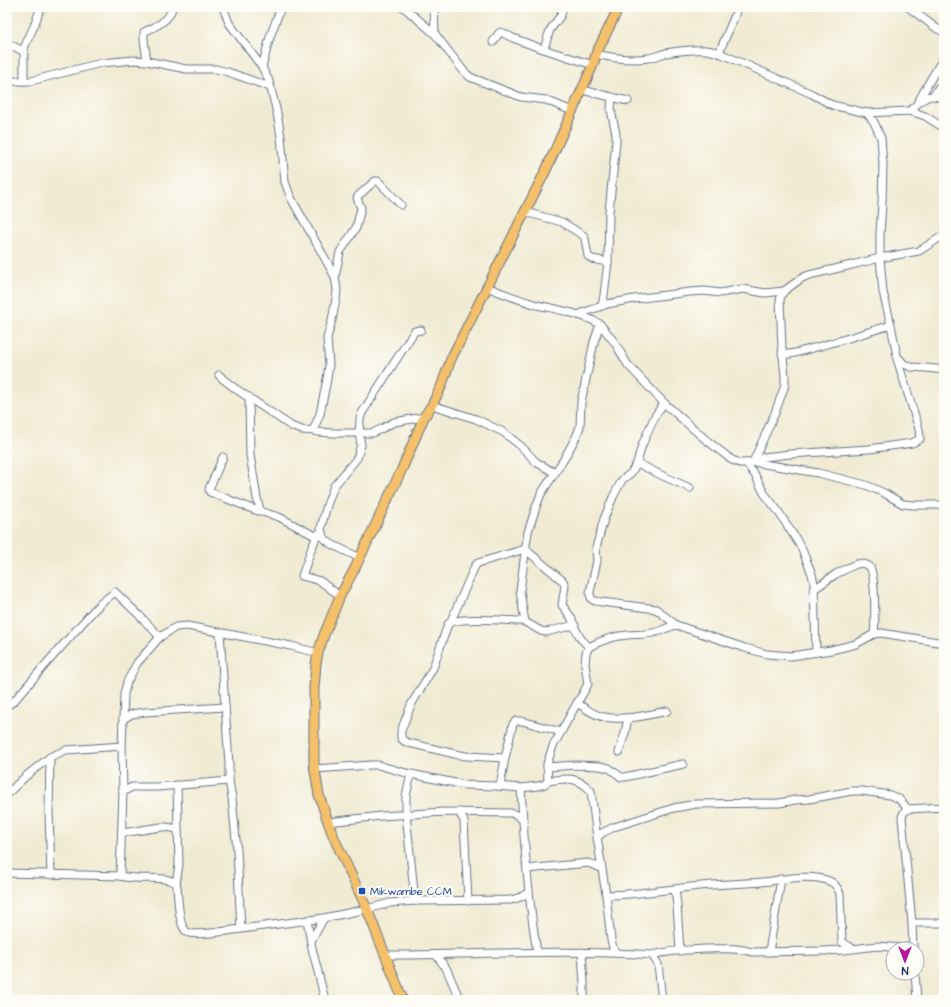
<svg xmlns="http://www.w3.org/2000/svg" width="951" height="1007" viewBox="0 0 951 1007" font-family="'Architects Daughter',sans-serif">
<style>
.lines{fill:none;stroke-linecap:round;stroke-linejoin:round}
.minor-casing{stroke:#667187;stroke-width:9}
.major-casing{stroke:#667187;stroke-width:11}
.minor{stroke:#fff;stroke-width:7}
.major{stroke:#f4c16a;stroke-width:9}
.transit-dot{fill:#1a4fb4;stroke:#fdfcf7;stroke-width:1.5}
.labels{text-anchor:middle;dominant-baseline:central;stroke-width:4;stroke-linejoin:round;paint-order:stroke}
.transit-label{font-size:11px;fill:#164399;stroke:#fdfcf7;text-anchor:start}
</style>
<rect width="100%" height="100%" fill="#fdfcf7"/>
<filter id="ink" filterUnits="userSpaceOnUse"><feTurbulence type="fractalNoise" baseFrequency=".025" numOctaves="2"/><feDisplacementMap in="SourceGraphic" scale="8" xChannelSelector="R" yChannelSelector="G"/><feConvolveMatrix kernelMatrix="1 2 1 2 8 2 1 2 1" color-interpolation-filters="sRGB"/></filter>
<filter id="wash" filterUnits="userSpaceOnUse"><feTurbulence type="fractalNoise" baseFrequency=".012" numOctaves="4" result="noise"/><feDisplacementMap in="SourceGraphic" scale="16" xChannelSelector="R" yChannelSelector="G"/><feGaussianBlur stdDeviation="0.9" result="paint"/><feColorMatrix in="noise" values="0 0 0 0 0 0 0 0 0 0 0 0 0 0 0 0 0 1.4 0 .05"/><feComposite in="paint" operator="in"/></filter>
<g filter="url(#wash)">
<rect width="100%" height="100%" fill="#f0ebd2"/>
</g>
<g filter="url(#ink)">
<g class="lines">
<defs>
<g id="minor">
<path d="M223,7L229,23L262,67L269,81L277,113L281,137L285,182L291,198L322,253L335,277L337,290L336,299L332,320L327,338L329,365L327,379L320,414L314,428L315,431L318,432L334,433H373L381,429L394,422L424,417"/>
<path d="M403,7L407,10L435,34L462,69L470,77L521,97L546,100L572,111"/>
<path d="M434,7L435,34"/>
<path d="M908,7L936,28L944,32"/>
<path d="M493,42L499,33L501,32L513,38L537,47L593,65"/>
<path d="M7,43L23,51"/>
<path d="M544,49L550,30L561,15L563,7"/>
<path d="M719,53L735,15L737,7"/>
<path d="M596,54C613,58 630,61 648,58C654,58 660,54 666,53C679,51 699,48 712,51C716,52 720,53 724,55L812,94L832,105L867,113L874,122L881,138L883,165L882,204L880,233V258L883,292L891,325L897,356L904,364L911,367L926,368L944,370"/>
<path d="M147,61L144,40V32C155,27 171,20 172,7"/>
<path d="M262,67L270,37L281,7"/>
<path d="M7,81H31L101,63L135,60L147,61L186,69H216L228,72L270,87"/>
<path d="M24,81V48L34,26L41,7"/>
<path d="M582,90L628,101"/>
<path d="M933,96L939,87L944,85"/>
<path d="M918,102L932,77L944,57"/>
<path d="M910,111C916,105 923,97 931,96C935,95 940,98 944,99"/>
<path d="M867,113L910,111L925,116L944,128"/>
<path d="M525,212L562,222L584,236L585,239L588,256L592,259L608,262"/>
<path d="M335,277L340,252L356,228L361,208L357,198L358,196L375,181H378L401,205"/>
<path d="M487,287C504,294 520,300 537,305C556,309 578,313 596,322L600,324L615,343L628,365L664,403L705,439L732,460L740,463H746L753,462L818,473L866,485L884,493L903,504L914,505H944"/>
<path d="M602,306L604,295L608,262L609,212L616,142V134L611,110L612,97"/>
<path d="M577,315L607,304L634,299L690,292L704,291L720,293L743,289L765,293L784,291"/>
<path d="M782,354H790L795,353L842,340L891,325"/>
<path d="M219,375L223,379L236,389L291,426L302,430L315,431"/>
<path d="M249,397L250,455L257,498L260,510"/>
<path d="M664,403L655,416L642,445L637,463L631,473L622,480L613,497L604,519L596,548L597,561L590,592C590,601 594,601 602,602L656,609L676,625"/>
<path d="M432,405L476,419L503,432L522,447L536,462L555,473"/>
<path d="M223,457L209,489L210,492L255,510L279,517L317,537"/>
<path d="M753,462L775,413L785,385V376L782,347L780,300L781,296L784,291L802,278L809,275L835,269L880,258L919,251L944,235"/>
<path d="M753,462L764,457L790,454L869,449L912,443L920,439L919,429L897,359"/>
<path d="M637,463L665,477L690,488"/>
<path d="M746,463L755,475L764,493L778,511L801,547L812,574L814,583L816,652"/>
<path d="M318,534L312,547L302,576L320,581L340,596"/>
<path d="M360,558L331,544L323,537L321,528L327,505L334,486L357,458L361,445L359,433L360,419L362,413L414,332L415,331L421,330"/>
<path d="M813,590L836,574L854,565C858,563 865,563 869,566C876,572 875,624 874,634"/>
<path d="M451,621L475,566L478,563L525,549L563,581L565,586L562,605L571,617L576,630L581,639L589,647"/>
<path d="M525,622L521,597L520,591L526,545L528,532L537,504L541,494L564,459L576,437L580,427L581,402L594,342L600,324"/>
<path d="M220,633L229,764V781L232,798L237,850L241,929"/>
<path d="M577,703C585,708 595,716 604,717C625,721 647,715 667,711"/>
<path d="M7,706L14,701L46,664L94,610L101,603L115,592L139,615L160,637"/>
<path d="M123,719L132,714L145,712L225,707"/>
<path d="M619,752L625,733L628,718"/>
<path d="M50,757L49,812L51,875"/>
<path d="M505,758L466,756L455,754L409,743L404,741L401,738V731L411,705L433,668L448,624C457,616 509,621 523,621L525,622L541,631L546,632L575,625"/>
<path d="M547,767L576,765L599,766L609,768L621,777H625L683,764"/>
<path d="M315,769L371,765H378L406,773L465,785L496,786L521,788L538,786L545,784L548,781L547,764L553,746L561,732L577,703L582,695L588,684L585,664L586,653L589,647C600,641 614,636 627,635C635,634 644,635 652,633C660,632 667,627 676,625L745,648L767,654L791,656L831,650L856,644L874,634L881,633L944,643"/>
<path d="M411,774L406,796V814L415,901"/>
<path d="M548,781C566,778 578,776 591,791L596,830L606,895L611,940L613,948L616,952"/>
<path d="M500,786L505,758L513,724L516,721H522L561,732"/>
<path d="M521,788C524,843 528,898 537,952"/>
<path d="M123,792L132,787H157L229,781"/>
<path d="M7,794L26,776L50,757L66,750L122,746"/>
<path d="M459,812L464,821L468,901"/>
<path d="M328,822L381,816L444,812L511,813L517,815L523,820"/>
<path d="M122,833L161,827H166L178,829"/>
<path d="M597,838L602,833L614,827L674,808L696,804L779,803L795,800L809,799L852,791H862L890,795L899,799L908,809"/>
<path d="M527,869L588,863L591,864L601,868"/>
<path d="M7,873L120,876C125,877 131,878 136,878C148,879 165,876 176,883L177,886C178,896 178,930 189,933C195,935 204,933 211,933L324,918L367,909L390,903L415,901L511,900L521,897L529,892"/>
<path d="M120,876L123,792L122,746L124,694L127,682L137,663L160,637L176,627L187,626L291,646L318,653"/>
<path d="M176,883L179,865L177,785"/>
<path d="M675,889L677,905L680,951"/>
<path d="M606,895C634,895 663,890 691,887C715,884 738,884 762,882C782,880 809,873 829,881C835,883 838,888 840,894L842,942L852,948"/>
<path d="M307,920L312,948L325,1000"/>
<path d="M912,923H944"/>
<path d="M311,941L324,918"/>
<path d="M913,949L912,923L902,817L904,812L908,809L944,807"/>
<path d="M582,952L584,983V1000"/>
<path d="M769,952L781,879"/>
<path d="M385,955C474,955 563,949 652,955L658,964L662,1000"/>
<path d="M436,955L446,968L460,1000"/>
<path d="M652,955C671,950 687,950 705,949C721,949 737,947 752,952L822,951L844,950L877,946L902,948L913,946"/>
<path d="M915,973L917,1000"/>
</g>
<path id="major" d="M403,1000L367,909L335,840L328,822L319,795L314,765V688L316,664L318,653L324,635L340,596L355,568L402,469L424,417L432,405L441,387L451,359L546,170L593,65L596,54L619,7"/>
</defs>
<use href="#minor" class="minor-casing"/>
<use href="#major" class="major-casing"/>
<use href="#minor" class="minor"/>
<use href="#major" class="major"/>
</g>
</g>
<rect class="transit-dot" x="358" y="887" width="8" height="8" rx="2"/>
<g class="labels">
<g class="transit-label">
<text x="370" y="891">Mikwambe CCM</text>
</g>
</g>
<rect width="951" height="1007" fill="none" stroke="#fdfcf7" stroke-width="24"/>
<g transform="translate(905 961) rotate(180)"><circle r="19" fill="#fdfcf7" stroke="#a3aaba"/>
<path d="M0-3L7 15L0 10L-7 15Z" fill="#b5179e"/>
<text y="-6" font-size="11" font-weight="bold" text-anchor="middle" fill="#1b2f5e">N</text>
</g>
</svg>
